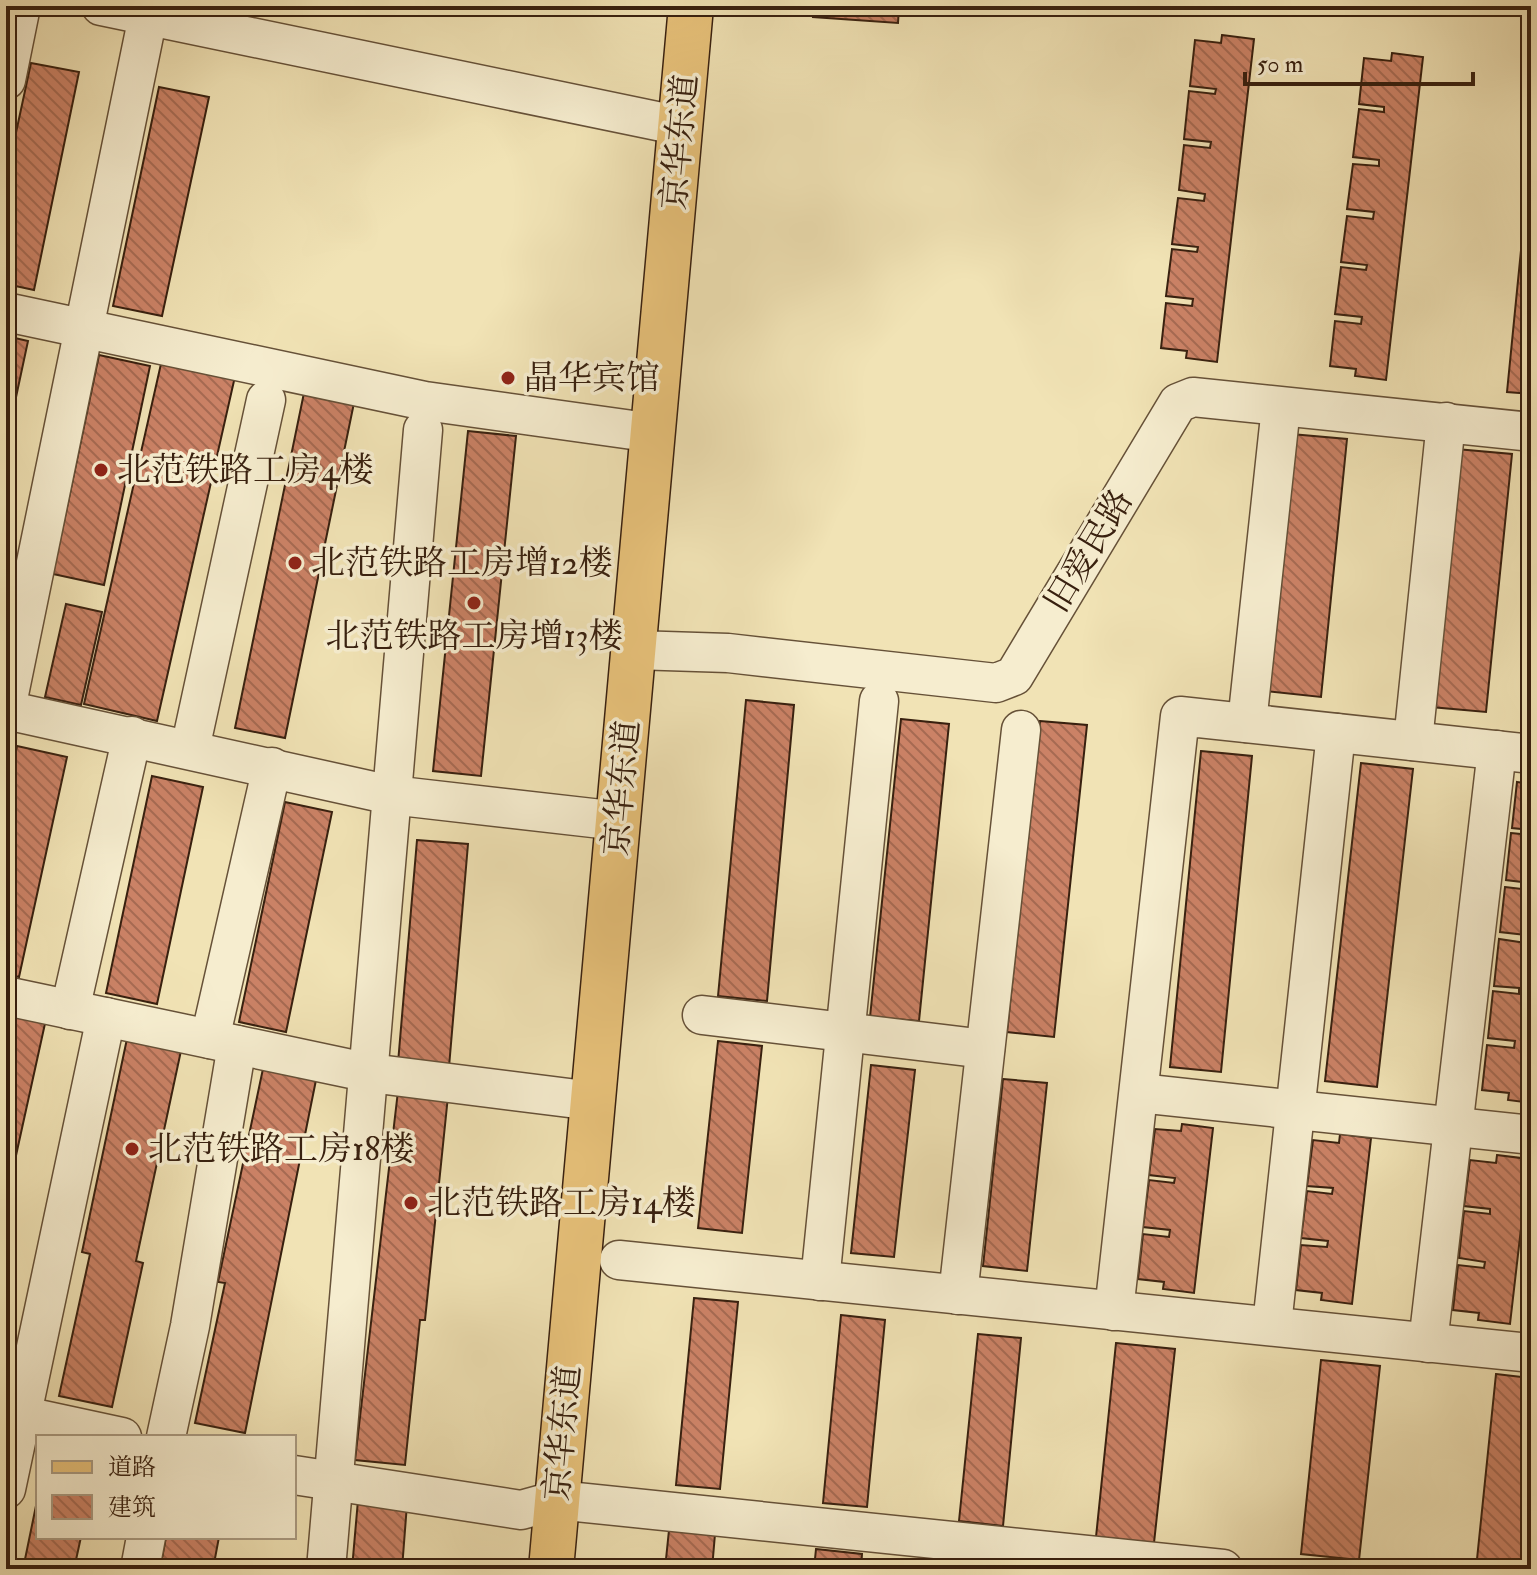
<svg xmlns="http://www.w3.org/2000/svg" width="1537" height="1575" viewBox="0 0 1537 1575" font-family="'IM FELL Double Pica','Noto Serif SC',serif">
<style>
.building{fill:url(#building-back-hatch);stroke:#38200f;stroke-width:2}
.lines{fill:none;stroke-linecap:round;stroke-linejoin:round}
.minor-casing{stroke:#665138;stroke-width:41}
.major-casing{stroke:#38200f;stroke-width:47}
.minor{stroke:#f6edcf;stroke-width:38}
.major{stroke:#e8c27a;stroke-width:44}
.poi-dot{fill:#8f2418;stroke:#f6edcf;stroke-width:3}
.labels{text-anchor:middle;dominant-baseline:central;stroke-width:7;stroke-linejoin:round;paint-order:stroke}
.street-label{font-size:34px;fill:#38200f;stroke:#f6edcf}
.poi-label{font-size:34px;fill:#38200f;stroke:#f6edcf;text-anchor:start}
</style>
<defs>
<pattern id="building-back-hatch" width="6" height="6" patternUnits="userSpaceOnUse" patternTransform="scale(2)"><rect width="6" height="6" fill="#cb8266"/><path d="M-1 5l2 2M0 0l6 6M5-1l2 2" fill="none" stroke="#a66a52"/></pattern>
</defs>
<rect width="100%" height="100%" fill="#f1e3b5"/>
<filter id="stains"><feTurbulence type="fractalNoise" baseFrequency=".0025" numOctaves="4"/><feColorMatrix values="0 0 0 0 .2 0 0 0 0 .09 0 0 0 0 .02 0 0 0 .5 -.17"/></filter>
<radialGradient id="worn" r=".72"><stop offset=".6" stop-color="#630" stop-opacity="0"/><stop offset="1" stop-color="#630" stop-opacity=".3"/></radialGradient>
<g class="building">
<path d="M814,6H899L898,23L813,17Z"/>
<path d="M1222,35L1254,39L1217,362L1186,358L1187,351L1161,348L1166,303L1192,306L1193,299L1166,296L1172,249L1197,252L1198,247L1172,244L1178,198L1204,201L1205,194L1179,190L1184,145L1210,148L1211,142L1184,139L1189,91L1215,94L1216,89L1190,86L1195,40L1221,43Z"/>
<path d="M1392,53L1423,57L1386,380L1355,376L1356,369L1330,366L1335,321L1361,324L1362,317L1335,314L1341,267L1366,270L1367,265L1341,262L1347,216L1373,219L1374,212L1347,209L1353,164L1379,166V160L1353,157L1359,109L1384,112V107L1359,104L1364,58L1391,61Z"/>
<path d="M31,63L79,72L34,290L6,284V179Z"/>
<path d="M159,87L209,97L162,316L113,306Z"/>
<path d="M1531,149V394L1507,392Z"/>
<path d="M6,336L28,341L6,444Z"/>
<path d="M99,355L150,366L104,585L53,574Z"/>
<path d="M163,355L236,372L157,721L84,704Z"/>
<path d="M305,388L355,398L285,738L235,728Z"/>
<path d="M468,431L516,436L481,776L433,771Z"/>
<path d="M1291,434L1347,439L1321,697L1265,691Z"/>
<path d="M1456,449L1512,454L1486,712L1431,707Z"/>
<path d="M66,604L102,612L81,705L45,697Z"/>
<path d="M746,700L794,705L767,1001L718,996Z"/>
<path d="M901,719L949,724L919,1021L870,1017Z"/>
<path d="M1040,721L1087,725L1054,1037L1007,1032Z"/>
<path d="M17,746L67,757L19,977L6,974V796Z"/>
<path d="M1201,751L1252,756L1221,1072L1170,1067Z"/>
<path d="M1361,763L1413,769L1377,1087L1325,1081Z"/>
<path d="M152,776L203,787L157,1004L106,993Z"/>
<path d="M1517,782L1531,784V830L1512,828Z"/>
<path d="M285,802L332,812L286,1032L239,1022Z"/>
<path d="M1511,833L1531,835V883L1506,880Z"/>
<path d="M417,840L468,844L449,1067L398,1063Z"/>
<path d="M1505,887L1531,890V1103L1508,1100L1509,1093L1482,1090L1487,1045L1514,1048L1515,1041L1488,1038L1493,991L1519,994V988L1494,986L1499,939L1526,943V935L1500,932Z"/>
<path d="M6,1011L46,1019L6,1201Z"/>
<path d="M128,1034L182,1046L136,1261L143,1263L112,1407L59,1396L90,1254L82,1252Z"/>
<path d="M718,1041L762,1046L742,1233L698,1228Z"/>
<path d="M264,1064L317,1075L245,1433L195,1423L225,1283L218,1282Z"/>
<path d="M871,1065L915,1070L894,1257L851,1253Z"/>
<path d="M1003,1079L1047,1083L1027,1271L983,1266Z"/>
<path d="M398,1091L448,1096L425,1320H420L405,1465L355,1460Z"/>
<path d="M1182,1124L1213,1128L1194,1293L1163,1289L1164,1282L1138,1279L1143,1234L1169,1237L1170,1230L1143,1227L1149,1180L1174,1183L1175,1178L1149,1175L1155,1129L1181,1131Z"/>
<path d="M1340,1134L1371,1138L1352,1304L1321,1300L1322,1293L1296,1290L1301,1245L1327,1247L1328,1241L1301,1238L1307,1191L1332,1194L1333,1188L1307,1186L1313,1140L1339,1143Z"/>
<path d="M1497,1155L1529,1159L1510,1324L1478,1320L1479,1313L1453,1310L1458,1265L1484,1268L1485,1262L1459,1258L1464,1211L1490,1214V1209L1464,1206L1470,1160L1496,1163Z"/>
<path d="M694,1298L738,1302L720,1489L676,1485Z"/>
<path d="M841,1315L885,1320L867,1507L823,1503Z"/>
<path d="M978,1334L1021,1338L1003,1526L959,1521Z"/>
<path d="M1116,1343L1175,1349L1154,1543L1096,1537Z"/>
<path d="M1321,1360L1380,1366L1359,1560L1301,1554Z"/>
<path d="M1496,1374L1531,1378V1569H1476Z"/>
<path d="M38,1496V1537H81L74,1569H23Z"/>
<path d="M358,1500L407,1504L402,1569H352Z"/>
<path d="M669,1530L715,1534L712,1569H665Z"/>
<path d="M166,1537H219L213,1569H160Z"/>
<path d="M816,1549L862,1554L861,1569H814Z"/>
<path d="M952,1563L998,1568V1569H951Z"/>
</g>
<g class="lines">
<defs>
<g id="minor">
<path d="M101,6L681,126"/>
<path d="M6,80L21,6"/>
<path d="M6,312L425,401L654,433"/>
<path d="M634,650L728,653L996,683L1014,676L1178,403L1193,397L1531,432"/>
<path d="M6,709L148,16"/>
<path d="M6,710L391,795L619,821"/>
<path d="M1247,723L1281,407"/>
<path d="M1413,741L1446,422"/>
<path d="M190,749L266,400"/>
<path d="M6,996L370,1073L593,1101"/>
<path d="M70,1010L132,736"/>
<path d="M702,1015L985,1049"/>
<path d="M210,1039L272,767"/>
<path d="M1139,1093L1531,1135"/>
<path d="M619,1260L1531,1353"/>
<path d="M820,1281L879,701"/>
<path d="M958,1295L1021,730"/>
<path d="M1114,1311L1180,716L1531,754"/>
<path d="M1272,1325L1336,733"/>
<path d="M1428,1343L1497,750"/>
<path d="M6,1412L122,1437"/>
<path d="M166,1437L190,1326L237,1045"/>
<path d="M294,1475L521,1510L557,1500L1223,1569"/>
<path d="M6,1489L106,1017"/>
<path d="M140,1569L146,1537"/>
<path d="M326,1569L423,430"/>
</g>
<path id="major" d="M551,1569L691,6"/>
</defs>
<use href="#minor" class="minor-casing"/>
<use href="#major" class="major-casing"/>
<use href="#minor" class="minor"/>
<use href="#major" class="major"/>
</g>
<g class="poi-dot">
<circle cx="508" cy="378" r="8"/>
<circle cx="101" cy="470" r="8"/>
<circle cx="295" cy="563" r="8"/>
<circle cx="474" cy="603" r="8"/>
<circle cx="132" cy="1149" r="8"/>
<circle cx="411" cy="1203" r="8"/>
</g>
<g class="labels">
<g class="street-label">
<text transform="translate(680 142) rotate(-85)">京华东道</text>
<text transform="translate(1089 551) rotate(-59)">旧爱民路</text>
<text transform="translate(622 788) rotate(-85)">京华东道</text>
<text transform="translate(563 1433) rotate(-85)">京华东道</text>
</g>
<g class="poi-label">
<text x="524" y="378">晶华宾馆</text>
<text x="117" y="470">北范铁路工房4楼</text>
<text x="311" y="563">北范铁路工房增12楼</text>
<text x="474" y="636" text-anchor="middle">北范铁路工房增13楼</text>
<text x="148" y="1149">北范铁路工房18楼</text>
<text x="427" y="1203">北范铁路工房14楼</text>
</g>
</g>
<rect width="1537" height="1575" fill="none" stroke="#f1e3b5" stroke-width="32"/>
<rect x="8" y="8" width="1521" height="1559" fill="none" stroke="#38200f" stroke-width="4"/>
<rect x="16" y="16" width="1505" height="1543" fill="none" stroke="#38200f" stroke-width="2"/>
<rect x="36" y="1435" width="260" height="104" fill="#f6edcf" stroke="#aa9b82" stroke-width="2"/>
<rect x="52" y="1461" width="40" height="12" fill="#e8c27a" stroke="#aa9b82" stroke-width="2"/>
<text x="108" y="1475" font-size="24" fill="#38200f">道路</text>
<rect x="52" y="1495" width="40" height="24" fill="url(#building-back-hatch)" stroke="#aa9b82" stroke-width="2"/>
<text x="108" y="1515" font-size="24" fill="#38200f">建筑</text>
<path d="M1245 72v12h228v-12" fill="none" stroke="#38200f" stroke-width="4"/>
<text x="1257" y="72" font-size="24" fill="#38200f" stroke="#f6edcf" stroke-width="6" paint-order="stroke">50 m</text>
<rect width="100%" height="100%" filter="url(#stains)"/>
<rect width="100%" height="100%" fill="url(#worn)"/>
</svg>
